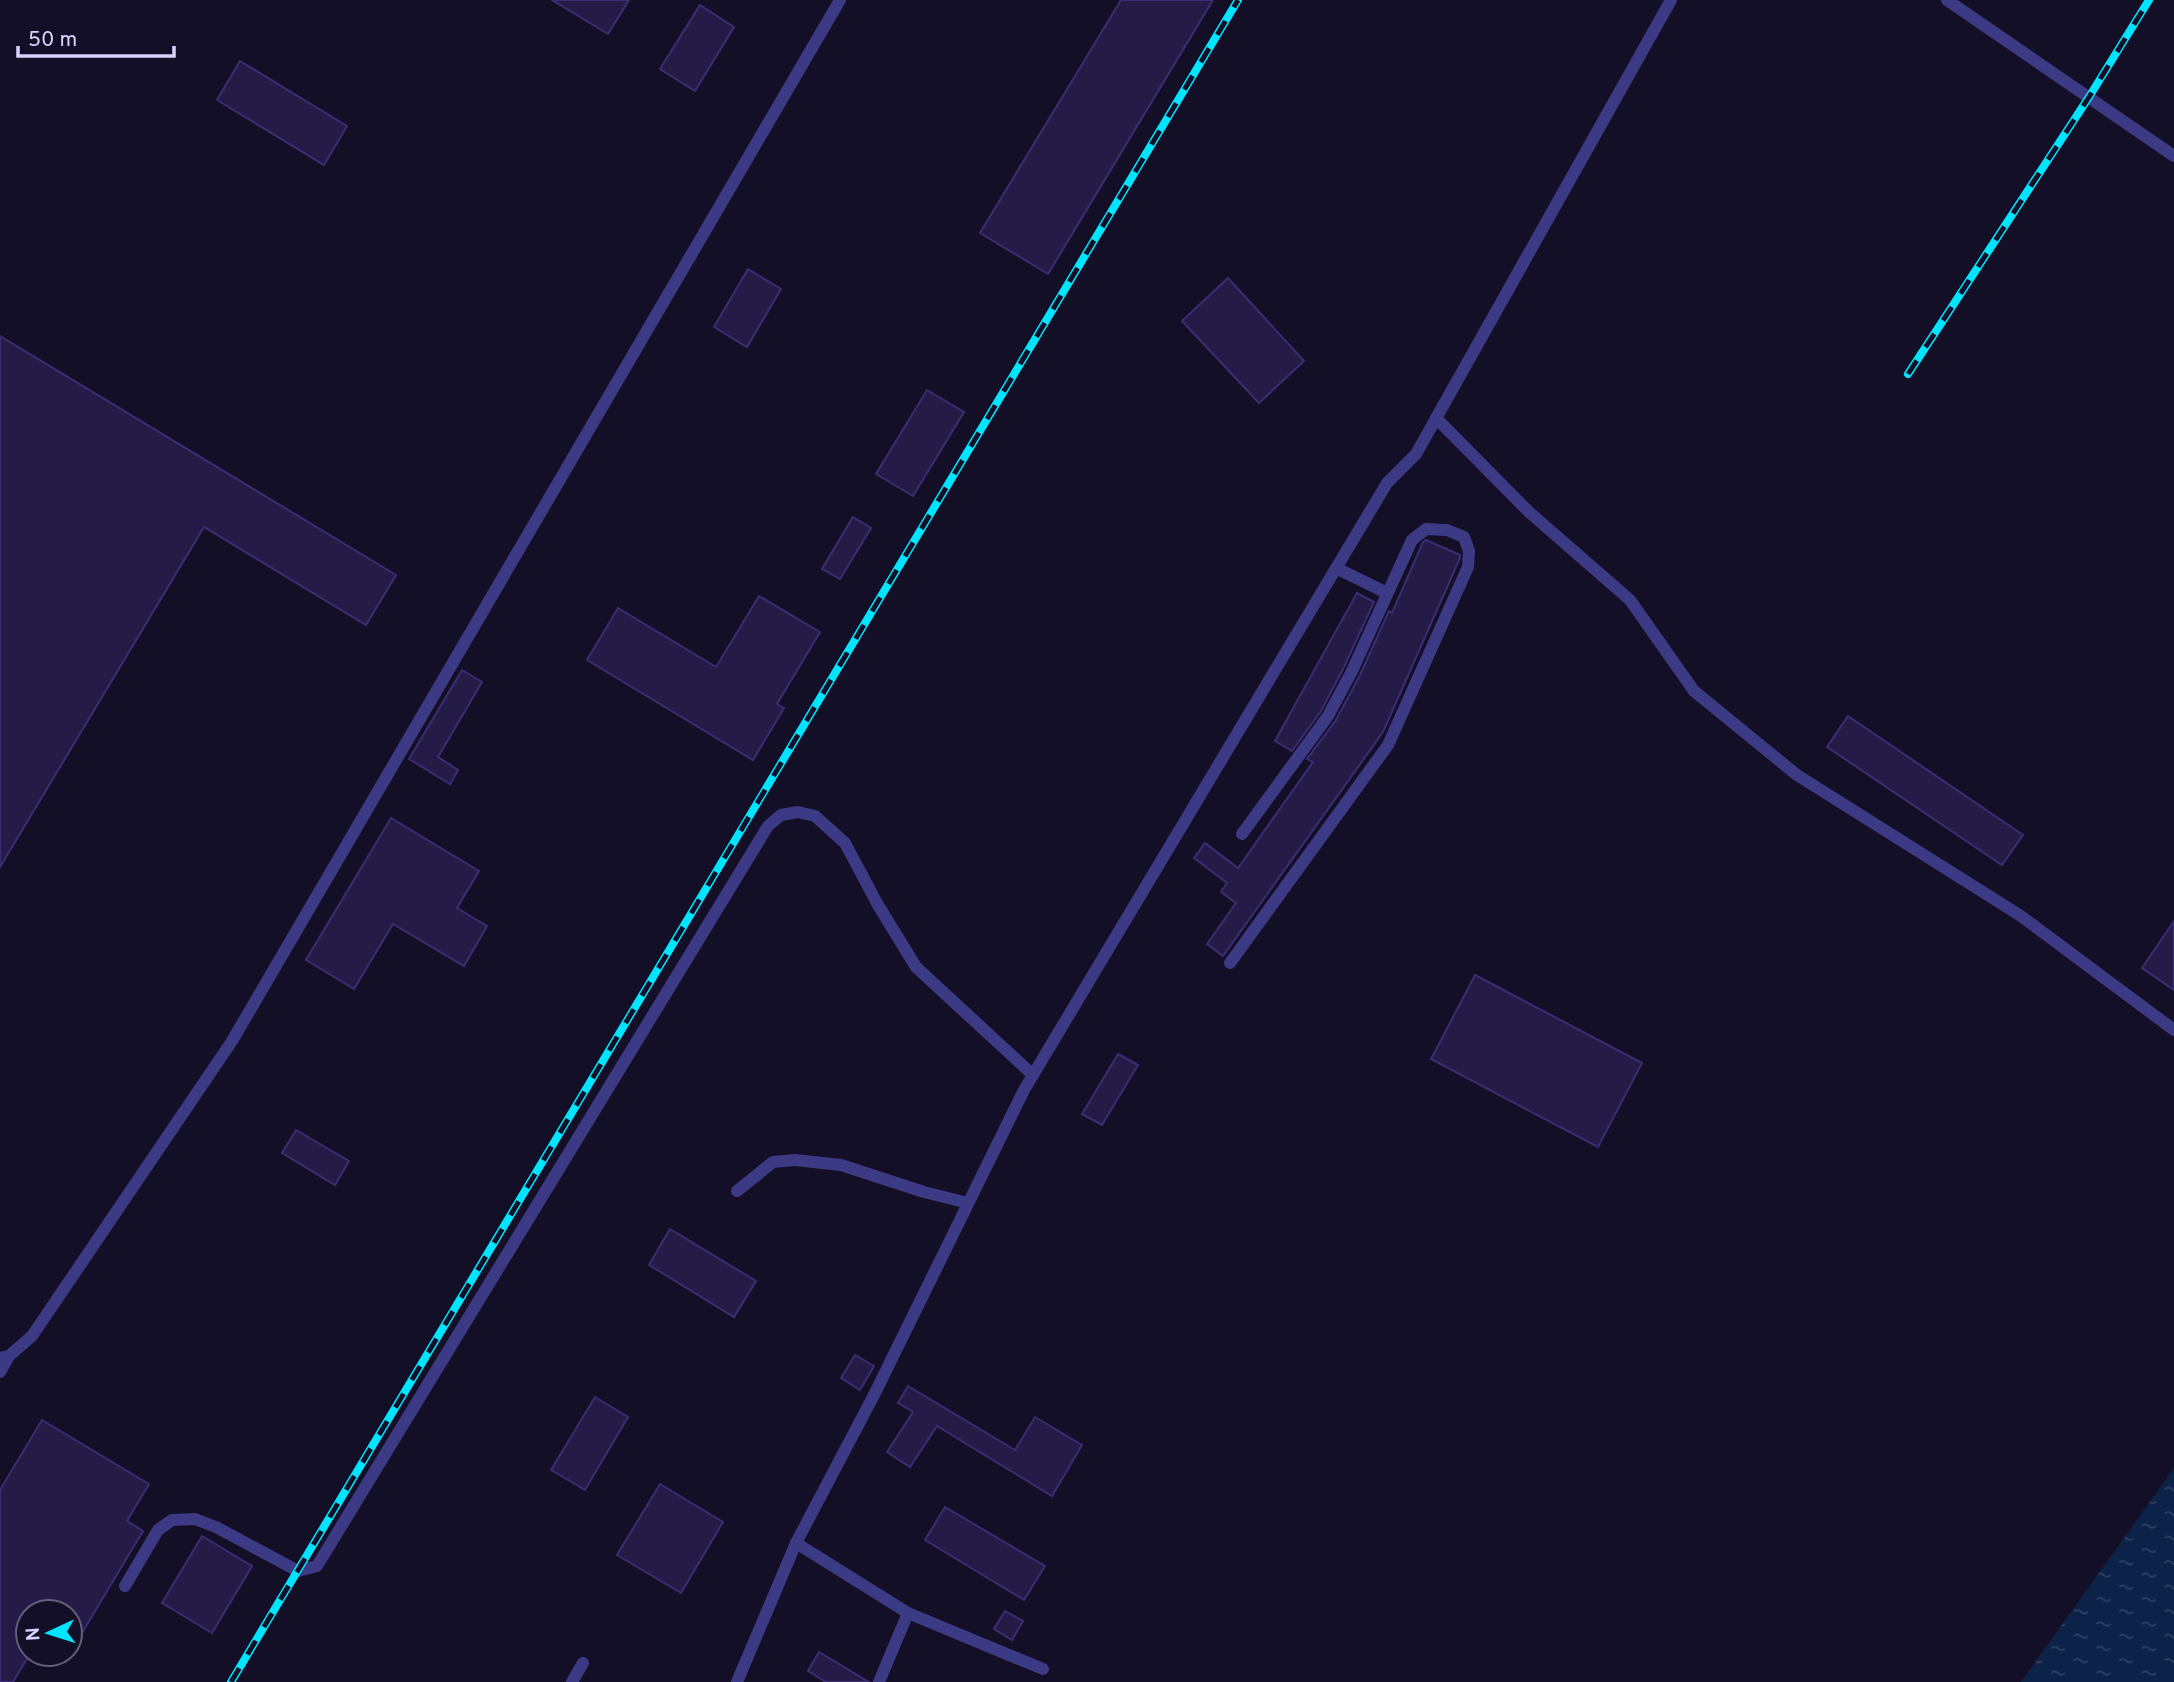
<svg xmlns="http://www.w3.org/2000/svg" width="2174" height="1682" viewBox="0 0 2174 1682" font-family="Overpass,sans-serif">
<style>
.water{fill:url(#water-ripples)}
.building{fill:#241b47;stroke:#3b2d73;stroke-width:2}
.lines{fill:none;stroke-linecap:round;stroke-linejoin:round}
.service{stroke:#3d3a85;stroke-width:12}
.rail-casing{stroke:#00e5ff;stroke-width:8}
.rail{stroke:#130f26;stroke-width:5;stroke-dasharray:16;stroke-linecap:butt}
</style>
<defs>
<pattern id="water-ripples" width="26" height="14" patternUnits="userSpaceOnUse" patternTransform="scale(1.75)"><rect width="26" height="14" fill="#0c2248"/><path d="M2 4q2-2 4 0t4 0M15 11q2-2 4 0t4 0" fill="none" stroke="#2f4163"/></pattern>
</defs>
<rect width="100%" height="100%" fill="#130f26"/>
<path class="water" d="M2174,1468V1682H2021Z"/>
<g class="building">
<path d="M552,0H629L608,34Z"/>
<path d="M1121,0H1213L1048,274L980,233Z"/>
<path d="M700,5L734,27L695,91L660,69Z"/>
<path d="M240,61L347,126L324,165L217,100Z"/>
<path d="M748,269L781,289L747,347L714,327Z"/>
<path d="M1228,278L1304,361L1259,403L1182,321Z"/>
<path d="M0,336L396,575L366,625L204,527L0,867Z"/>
<path d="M927,390L964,412L913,496L876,474Z"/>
<path d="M853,517L871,528L840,579L822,569Z"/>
<path d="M1426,540L1460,555V558L1383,732L1223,956L1207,944L1236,903L1221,892L1227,883L1194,858L1205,843L1238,868L1313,762L1307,759L1336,720L1360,675L1389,611L1392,613L1423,542Z"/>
<path d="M1357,593L1374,602L1344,667L1321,711L1292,751L1275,741Z"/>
<path d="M759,596L820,632L777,704L784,708L753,760L587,660L618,608L716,667Z"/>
<path d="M462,670L482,682L438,757L458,770L450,784L409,759Z"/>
<path d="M1848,716L2023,835L2002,865L1827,747Z"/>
<path d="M391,818L479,871L457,908L487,926L464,966L393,924L354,989L306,960Z"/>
<path d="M2174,921V990L2142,968Z"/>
<path d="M1475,975L1642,1063L1598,1147L1431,1059Z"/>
<path d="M1118,1054L1138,1065L1102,1125L1082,1114Z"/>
<path d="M296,1130L349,1161L335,1185L282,1153Z"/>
<path d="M670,1229L756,1281L734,1317L649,1265Z"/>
<path d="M855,1355L874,1366L860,1390L841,1378Z"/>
<path d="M908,1386L1015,1450L1035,1417L1082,1445L1052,1496L937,1426L910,1467L887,1452L913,1412L898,1403Z"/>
<path d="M595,1397L628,1417L585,1490L551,1470Z"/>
<path d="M42,1420L149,1484L127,1521L143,1531L70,1653V1612H28V1657L13,1682H0V1490Z"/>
<path d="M660,1484L723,1522L681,1593L617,1555Z"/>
<path d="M945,1507L1045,1566L1024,1600L925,1540Z"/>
<path d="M202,1536L252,1566L212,1633L162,1603Z"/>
<path d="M1005,1611L1023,1621L1012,1640L994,1629Z"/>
<path d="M819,1652L869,1682H826L808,1671Z"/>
</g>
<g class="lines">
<g class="service">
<path d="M1947,0L2174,156"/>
<path d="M1436,418L1529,512L1630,600L1694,691L1797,775L2021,916L2174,1030"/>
<path d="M1336,568L1387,593"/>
<path d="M1230,963L1388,745L1468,567L1469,551L1464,537L1447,530L1426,529L1412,540L1352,671L1328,716L1242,834"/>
<path d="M737,1191L773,1162L795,1160L841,1165L924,1192L968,1203"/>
<path d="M0,1358L9,1356L32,1336L232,1041L840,0"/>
<path d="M0,1372L9,1356"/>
<path d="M796,1543L908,1613L1043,1669"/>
<path d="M125,1586L158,1530L172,1520L195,1519L216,1527L298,1571L317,1566L768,826L781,815L798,812L815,816L845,843L878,905L916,967L1033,1075"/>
<path d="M572,1682L583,1663"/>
<path d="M737,1682L796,1543L875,1393L1024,1090L1387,483L1416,454L1671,0"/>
<path d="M879,1682L908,1613"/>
</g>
<defs>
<g id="rail">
<path d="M1908,374L2089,97L2149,0"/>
<path d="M231,1682L1238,0"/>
</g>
</defs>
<use href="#rail" class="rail-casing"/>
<use href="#rail" class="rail"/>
</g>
<g transform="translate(49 1633) rotate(266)"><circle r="33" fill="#130f26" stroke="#625e7d" stroke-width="2"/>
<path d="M0-5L12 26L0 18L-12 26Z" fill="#00e5ff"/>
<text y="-10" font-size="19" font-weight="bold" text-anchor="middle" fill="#d9d4ff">N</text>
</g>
<path d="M18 46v10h156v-10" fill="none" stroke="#d9d4ff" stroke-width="3.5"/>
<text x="28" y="46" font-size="21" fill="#d9d4ff" stroke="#130f26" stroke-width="5" paint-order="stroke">50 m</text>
</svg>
